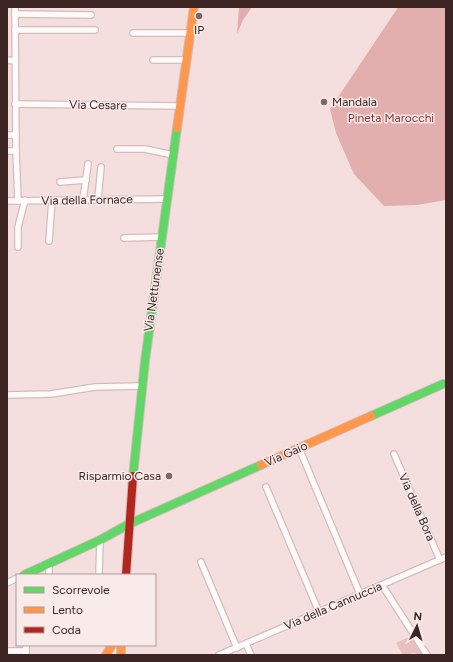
<svg xmlns="http://www.w3.org/2000/svg" width="453" height="662" viewBox="0 0 453 662" font-family="Figtree,sans-serif">
<style>
.green{fill:#e7c0bf}
.forest{fill:#e2aeae}
.lines{fill:none;stroke-linecap:round;stroke-linejoin:round}
.street-casing{stroke:#d3bdbc;stroke-width:8}
.fast-casing{stroke:#d3bdbc;stroke-width:10}
.slow-casing{stroke:#d3bdbc;stroke-width:10}
.jam-casing{stroke:#d3bdbc;stroke-width:10}
.street{stroke:#fefafa;stroke-width:5.5}
.fast{stroke:#63d668;stroke-width:8}
.slow{stroke:#ff974d;stroke-width:8}
.jam{stroke:#b3261e;stroke-width:8}
.poi-dot{fill:#7d6665;stroke:#f8ebea;stroke-width:1.5}
.labels{text-anchor:middle;dominant-baseline:central;stroke-width:3;stroke-linejoin:round;paint-order:stroke}
.poi-label{font-size:12px;fill:#3d2524;stroke:#f8ebea}
.street-label{font-size:12px;fill:#3d2524;stroke:#f8ebea}
.park-label{font-size:12px;fill:#8c3136;stroke:#f8ebea}
</style>
<rect width="100%" height="100%" fill="#f5dfde"/>
<path class="green" d="M411,636L423,655H416L415,653L403,655L396,643Z"/>
<g class="forest">
<path d="M239,7H252L243,20L237,34Z"/>
<path d="M396,7H446V200L417,205L384,206L354,174L336,133L330,109L397,9Z"/>
</g>
<g class="lines">
<defs>
<g id="street">
<path d="M15,7L16,151L18,201"/>
<path d="M15,14L91,15"/>
<path d="M15,30H95"/>
<path d="M133,33H190"/>
<path d="M7,60L15,61"/>
<path d="M153,60H187"/>
<path d="M15,104L180,106"/>
<path d="M7,135H16"/>
<path d="M117,149H145L173,155"/>
<path d="M7,151H16"/>
<path d="M60,182L86,180"/>
<path d="M98,199L101,167"/>
<path d="M83,200L88,164"/>
<path d="M7,201L167,199"/>
<path d="M124,238L162,237"/>
<path d="M49,241L52,200"/>
<path d="M18,247V227L25,200"/>
<path d="M7,395L51,394L95,387L141,386"/>
<path d="M299,448L360,594"/>
<path d="M394,454L440,560"/>
<path d="M266,487L319,612"/>
<path d="M201,562L237,648"/>
<path d="M49,564V575"/>
<path d="M99,575L100,540"/>
<path d="M7,583L17,578"/>
<path d="M382,585L427,655"/>
<path d="M246,644L251,655"/>
<path d="M26,645V655"/>
<path d="M7,651H26"/>
<path d="M219,655L446,557"/>
</g>
<g id="fast">
<path d="M371,416L443,384"/>
<path d="M133,476L145,361L177,128"/>
<path d="M24,575L100,540L129,524L261,465"/>
</g>
<g id="slow">
<path d="M177,128L194,7"/>
<path d="M261,465L371,416"/>
<path d="M121,645V655"/>
<path d="M106,655L112,645"/>
</g>
<path id="jam" d="M126,575L133,476"/>
</defs>
<use href="#street" class="street-casing"/>
<use href="#fast" class="fast-casing"/>
<use href="#slow" class="slow-casing"/>
<use href="#jam" class="jam-casing"/>
<use href="#street" class="street"/>
<use href="#fast" class="fast"/>
<use href="#slow" class="slow"/>
<use href="#jam" class="jam"/>
</g>
<g class="poi-dot">
<circle cx="199" cy="16" r="4"/>
<circle cx="324" cy="102" r="4"/>
<circle cx="169" cy="476" r="4"/>
</g>
<g class="labels">
<g class="poi-label">
<text x="199" y="30">IP</text>
<text x="332" y="102" text-anchor="start">Mandala</text>
<text x="161" y="476" text-anchor="end">Risparmio Casa</text>
</g>
<g class="street-label">
<text transform="translate(98 105) rotate(1)">Via Cesare</text>
<text transform="translate(87 200) rotate(-1)">Via della Fornace</text>
<text transform="translate(154 290) rotate(-82)">Via Nettunense</text>
<text transform="translate(286 454) rotate(-24)">Via Gaio</text>
<text transform="translate(417 507) rotate(66)">Via della Bora</text>
<text transform="translate(333 606) rotate(-23)">Via della Cannuccia</text>
</g>
<g class="park-label">
<text x="391" y="118">Pineta Marocchi</text>
</g>
</g>
<rect width="453" height="662" fill="none" stroke="#3d2524" stroke-width="16"/>
<rect x="16" y="574" width="140" height="72" fill="#f8ebea" stroke="#ad9c9b"/>
<rect x="24" y="587" width="20" height="6" fill="#63d668" stroke="#ad9c9b"/>
<text x="52" y="594" font-size="12" fill="#3d2524">Scorrevole</text>
<rect x="24" y="607" width="20" height="6" fill="#ff974d" stroke="#ad9c9b"/>
<text x="52" y="614" font-size="12" fill="#3d2524">Lento</text>
<rect x="24" y="627" width="20" height="6" fill="#b3261e" stroke="#ad9c9b"/>
<text x="52" y="634" font-size="12" fill="#3d2524">Coda</text>
<g transform="translate(417 626) rotate(5)" stroke="#f8ebea" stroke-width="3" paint-order="stroke">
<path d="M0-3L7 15L0 10L-7 15Z" fill="#3d2524"/>
<text y="-6" font-size="11" font-weight="bold" text-anchor="middle" fill="#3d2524">N</text>
</g>
</svg>
